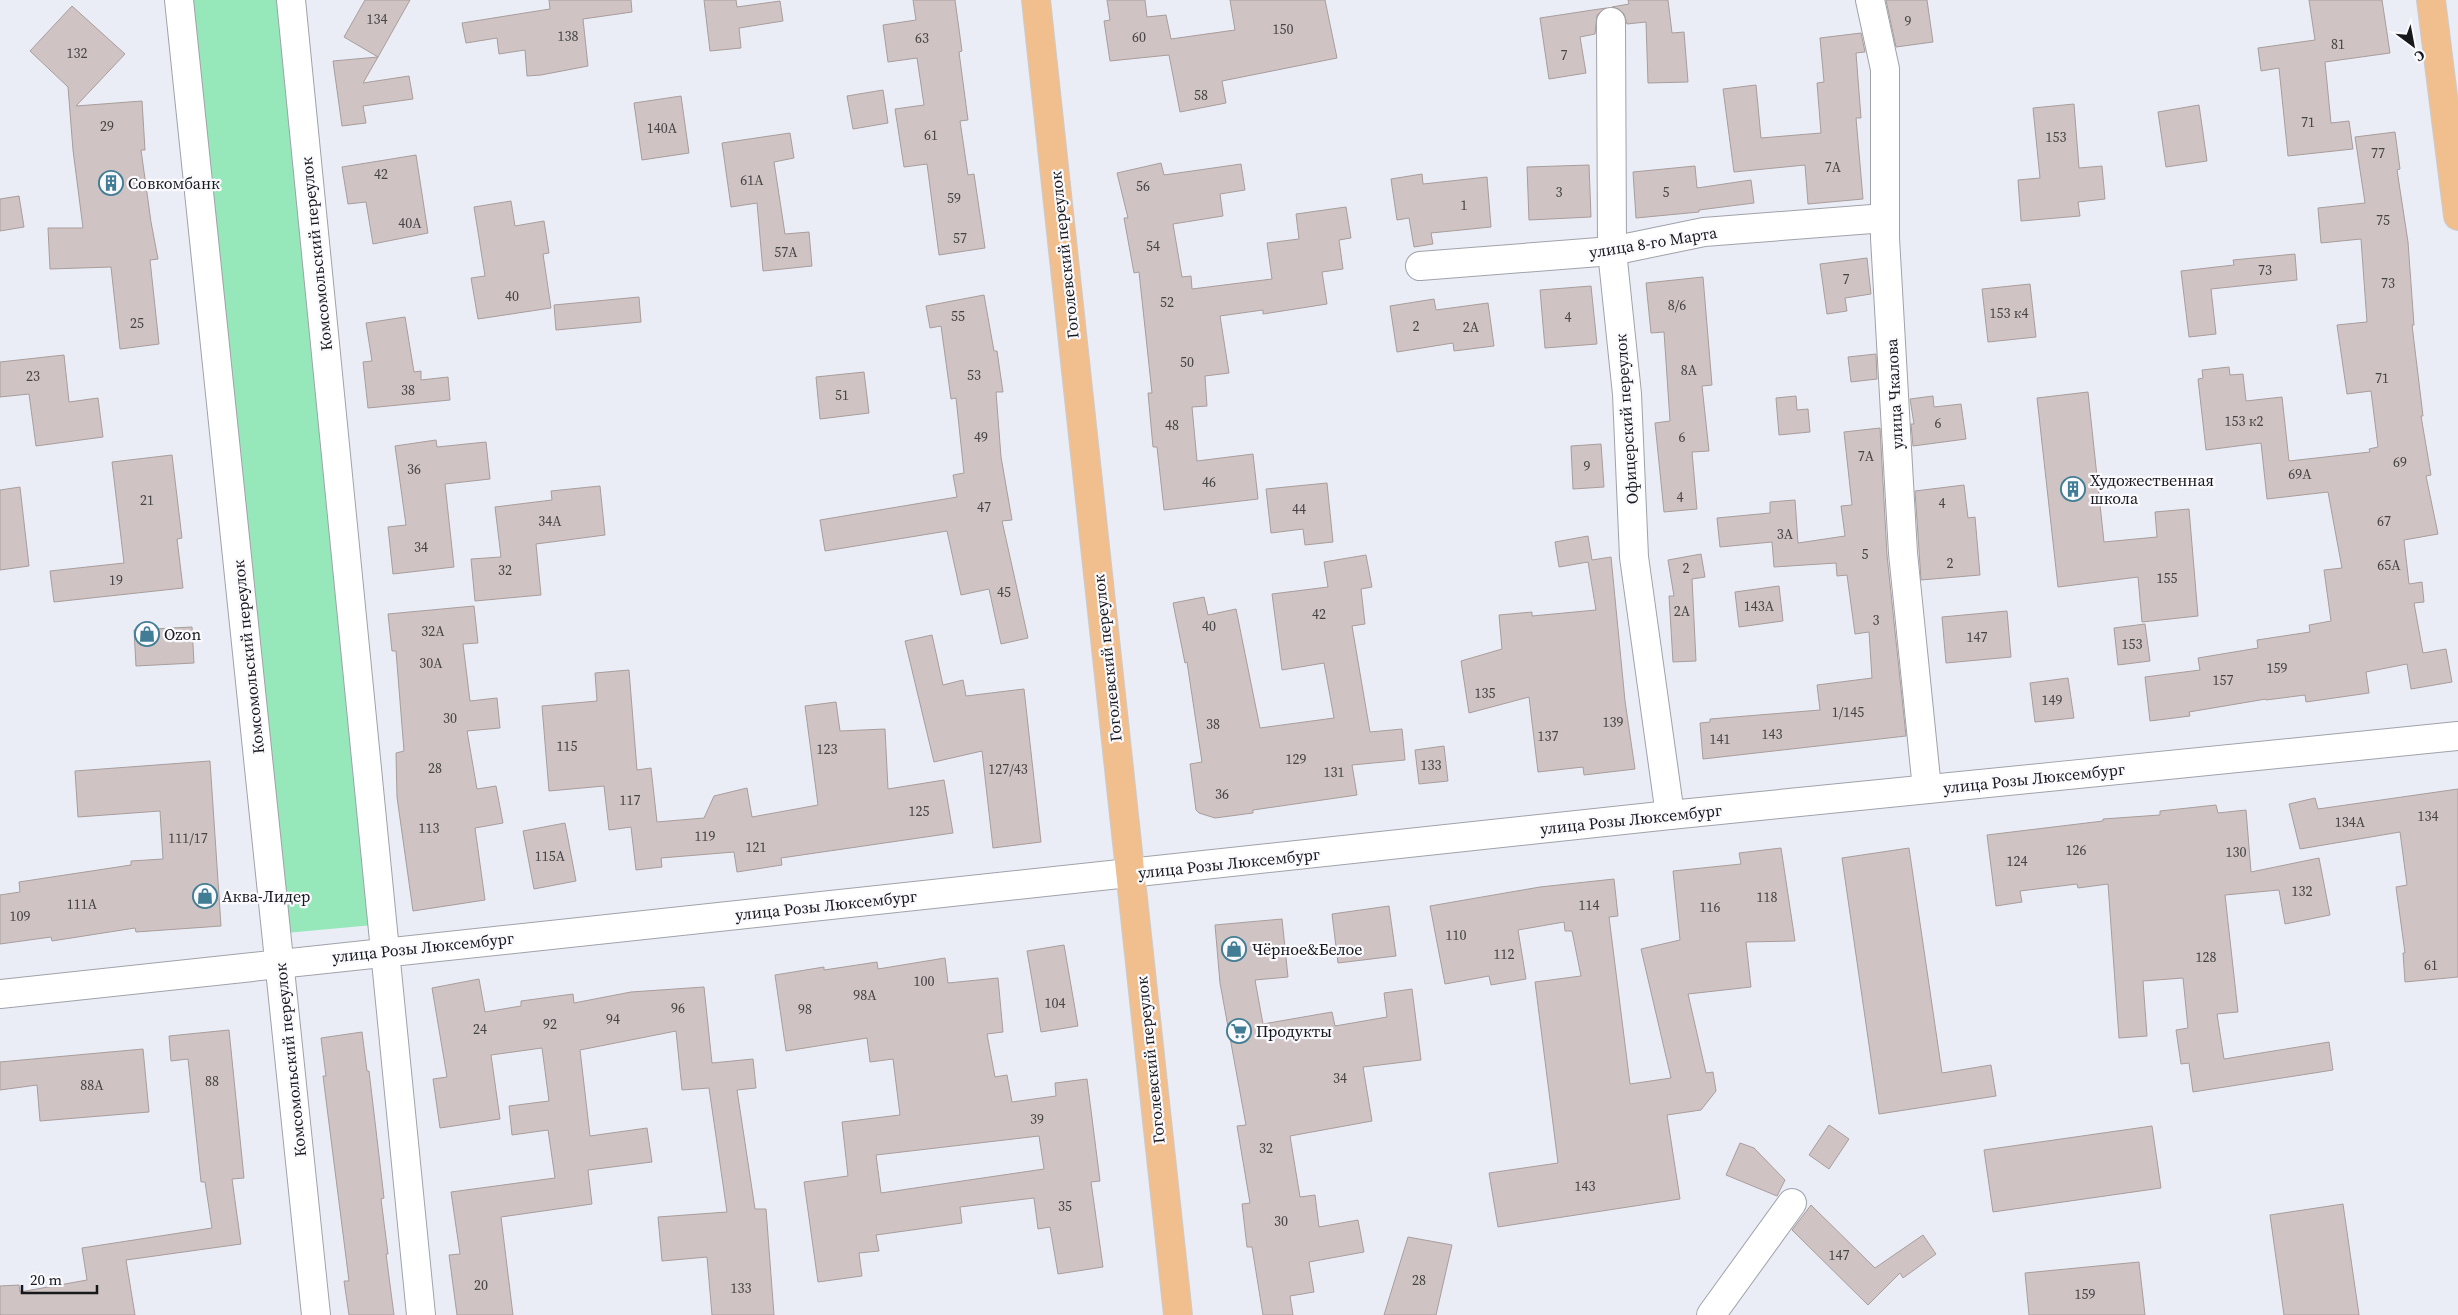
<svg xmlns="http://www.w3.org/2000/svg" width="2458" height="1315" viewBox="0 0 2458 1315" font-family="'Source Serif 4',serif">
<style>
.green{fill:#96e7b9}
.building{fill:#cfc4c3;stroke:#a89d9c;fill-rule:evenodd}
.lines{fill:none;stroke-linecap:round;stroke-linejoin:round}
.minor-casing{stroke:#a0a2aa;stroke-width:30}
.major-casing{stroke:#cccccd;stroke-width:30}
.minor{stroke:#fff;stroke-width:28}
.major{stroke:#f1be8e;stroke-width:28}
.labels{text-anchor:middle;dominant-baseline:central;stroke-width:4.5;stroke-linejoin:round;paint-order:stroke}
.number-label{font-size:14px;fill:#454345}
.poi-label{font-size:16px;fill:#17181b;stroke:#fafafe;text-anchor:start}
.street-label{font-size:16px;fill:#17181b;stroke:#fafafe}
</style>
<rect width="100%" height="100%" fill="#ebedf6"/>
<path class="green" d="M192,0H279L373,925L286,933Z"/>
<g class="building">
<path d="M365,0H410L378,57L344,37Z"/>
<path d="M549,0H631L632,12L583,19L588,66L541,75L527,76L525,50L499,54L497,38L466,43L462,23L550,9Z"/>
<path d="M704,0H736L737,7L780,1L783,21L739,28L741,48L710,51Z"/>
<path d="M913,0H955L962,51L959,52L968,120L960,121L968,175L974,174L985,248L939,255L927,164L904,167L895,109L924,105L917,58L888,62L883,25L916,20Z"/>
<path d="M1107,0H1145L1147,17L1166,15L1171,39L1235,30L1230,0H1325L1337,58L1222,81L1226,103L1180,112L1169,55L1110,61L1104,21L1110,20Z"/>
<path d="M1628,0H1668L1672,33L1684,32L1688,82L1648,83L1646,22L1627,24L1624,14L1619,9L1612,7L1629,4Z"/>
<path d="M1886,0H1927L1933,42L1896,47Z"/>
<path d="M2309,0H2382L2390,53L2325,62L2331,123L2349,121L2353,149L2288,156L2279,68L2261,71L2258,48L2315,40Z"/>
<path d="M72,6L125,54L76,106L142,101L145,150H141L151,222L158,259L150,260L159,344L120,349L111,267L50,269L48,228H83L73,150L68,87L30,51Z"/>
<path d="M1606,8L1597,15L1595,34L1580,37L1586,73L1549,79L1540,18Z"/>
<path d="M1861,33L1865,52L1856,53L1861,118H1856L1863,199L1808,204L1805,165L1734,172L1723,89L1756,85L1761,138L1821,133L1817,83L1824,82L1820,38Z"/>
<path d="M378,57L363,83L409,76L413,99L363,106L366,123L342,126L333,61Z"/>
<path d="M883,90L888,123L853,129L847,96Z"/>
<path d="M681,96L689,153L642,160L634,103Z"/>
<path d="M2074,104L2079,168L2102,166L2105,199L2078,202L2080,216L2021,221L2018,180L2040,178L2033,108Z"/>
<path d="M2199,105L2207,161L2166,167L2158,112Z"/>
<path d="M2395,132L2400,169L2397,170L2408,242L2414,325H2412L2423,416H2421L2431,475L2426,476L2438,534L2404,540L2409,584L2422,582L2424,602L2414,603L2423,653L2446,649L2452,682L2411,689L2407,664L2366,672L2369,693L2306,702L2305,695L2266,700V699L2189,712L2190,716L2150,721L2145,677L2200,670L2198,658L2258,648L2257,640L2310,632L2309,625L2331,621L2324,570L2342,568L2328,492L2267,499L2261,443L2206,450L2198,379L2203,378L2202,370L2229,367L2230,375L2243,374L2246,401L2282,397L2289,461L2370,452L2369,449L2378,447L2371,391L2347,394L2337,325L2367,322L2361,239L2321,243L2318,208L2365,203L2355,137Z"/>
<path d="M790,133L794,158L774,162L785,234L809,232L812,266L763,271L757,203L731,207L722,143Z"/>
<path d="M416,155L428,233L373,244L366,202L348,204L342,167Z"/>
<path d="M1161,163L1164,175L1241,164L1245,190L1220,194L1223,216L1173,224L1182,277L1191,276L1192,289L1272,279L1267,243L1299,239L1296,214L1346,207L1351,238L1339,240L1343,269L1322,272L1327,304L1263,314V310L1220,316L1229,373L1205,376L1207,406L1192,407L1197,461L1253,454L1258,499L1164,510L1157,447H1153L1148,393H1152L1139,272L1134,273L1124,218H1128L1117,173Z"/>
<path d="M1589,165L1591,217L1529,220L1527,167Z"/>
<path d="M1695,166L1697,188L1751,180L1754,203L1699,210V212L1636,218L1633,172Z"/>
<path d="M1422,174L1423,184L1487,177L1491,227L1431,233L1433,244L1414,247L1409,218L1397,220L1391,179Z"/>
<path d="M19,196L24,227L0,231V199Z"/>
<path d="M511,201L515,226L544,221L549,253L543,254L551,308L478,319L471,278L485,276L474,207Z"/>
<path d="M2295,254L2297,280L2211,289L2216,334L2189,337L2181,271L2234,265L2233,260Z"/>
<path d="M1867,258L1871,294L1845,298L1847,311L1827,314L1820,264Z"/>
<path d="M1703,277L1712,385L1702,386L1709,451L1692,452L1697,509L1664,512L1655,423L1670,421L1664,332L1651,333L1646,283Z"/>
<path d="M2030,284L2036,337L1988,342L1982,289Z"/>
<path d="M1591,286L1597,344L1545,348L1540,290Z"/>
<path d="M984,295L994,351H997L1003,392H996L1001,457L1012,520L1002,521L1028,638L1001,644L989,589L961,595L947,531L825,551L820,520L957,497L953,475L964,473L956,398L951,399L941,326L930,328L926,306Z"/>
<path d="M639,297L641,322L556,330L554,305Z"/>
<path d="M1434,299L1436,310L1488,303L1494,346L1454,351L1453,343L1397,352L1390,306Z"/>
<path d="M405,317L414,372L421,371V380L448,377L450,400L368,408L363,362L372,361L366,323Z"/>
<path d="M1876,354L1877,379L1851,382L1848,357Z"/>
<path d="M64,355L69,402L98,398L103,437L36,446L29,394L0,397V362Z"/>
<path d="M864,372L869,413L820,419L816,377Z"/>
<path d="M2088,392L2104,542L2157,537L2155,512L2189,509L2198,616L2142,622L2138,577L2058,587L2037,398Z"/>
<path d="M1796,396L1797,410L1808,409L1810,432L1779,435L1776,398Z"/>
<path d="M1933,396L1934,407L1961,404L1966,439L1913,446L1911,424H1914L1910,399Z"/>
<path d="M1880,428L1887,555L1906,736L1703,759L1700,723L1710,722V719L1820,710L1817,685L1872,678L1869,632L1855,634L1847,575L1837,576L1836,563L1774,567L1772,542L1720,547L1717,518L1770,513V502L1795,500L1798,543L1845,536L1841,506L1852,505L1844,432Z"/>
<path d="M436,440L437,447L486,442L490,479L445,484L454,567L393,574L388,527L406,525L395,446Z"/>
<path d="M1601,444L1604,487L1573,489L1571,446Z"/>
<path d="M172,455L182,538L177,539L183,588L54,602L50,571L124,563L112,462Z"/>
<path d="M1327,483L1333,542L1305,545L1303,529L1271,533L1266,489Z"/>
<path d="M1964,485L1968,518L1975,517L1980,575L1921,580L1915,491Z"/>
<path d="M600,486L605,535L536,544L541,595L475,601L471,559L501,557L495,507L552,500L551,491Z"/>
<path d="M20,487L29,566L0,570V490Z"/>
<path d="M1588,536L1592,560L1611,557L1625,701L1635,769L1584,775L1583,767L1538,772L1529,697L1469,713L1461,661L1502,649L1499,615L1532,612V616L1596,610L1588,562L1559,567L1555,542Z"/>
<path d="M1701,554L1705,577L1692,579L1696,661L1673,662L1669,596H1674L1668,560Z"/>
<path d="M1366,555L1372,587L1361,589L1365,624L1352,626L1370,732L1402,729L1405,760L1352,765L1357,795L1253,810V813L1215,818L1199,813L1196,810L1190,764L1202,762L1187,662L1185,663L1173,603L1204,597L1208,615L1236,609L1260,728L1334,718L1324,663L1282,670L1272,594L1328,587L1324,562Z"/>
<path d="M1779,586L1783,621L1739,627L1735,592Z"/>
<path d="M474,606L478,643L463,644L470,701L497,698L500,728L467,731L477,789L496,786L503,823L475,828L485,900L413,911L397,797L396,753L404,751L396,651H392L388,614Z"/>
<path d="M2007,611L2011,657L1946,663L1942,617Z"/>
<path d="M2145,624L2150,661L2118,665L2114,628Z"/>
<path d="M192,627L194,663L136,666L134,630Z"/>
<path d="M932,635L943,685L963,680L966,696L1024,689L1041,842L993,848L982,751L934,762L905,641Z"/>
<path d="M629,670L637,770L651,768L657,822L704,818L714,796L747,788L752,817L818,805L805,706L836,702L840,731L885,729L888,789L944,780L953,833L781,858L782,865L737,872L734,852L661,858L662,867L636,870L631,827L609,830L604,786L549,791L542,706L597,701L595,673Z"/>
<path d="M2068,678L2074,718L2035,722L2030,683Z"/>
<path d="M1444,746L1448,781L1419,784L1415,750Z"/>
<path d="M210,761L221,926L136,932L135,928L52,941L51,937L0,944V895L20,892L19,882L131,865V861L163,859L160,811L78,817L75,771Z"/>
<path d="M2458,789V977L2405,982L2403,953H2405L2396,887L2407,885L2400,832L2300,849L2289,804L2315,798L2318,809Z"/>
<path d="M2216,805L2218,813L2246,810L2251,872L2319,858L2330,915L2285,924L2279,890L2225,895L2238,1012L2217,1014L2224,1059L2329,1042L2333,1070L2193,1092L2189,1063L2181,1064L2176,1030L2188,1028L2183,978L2143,981L2147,1036L2119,1038L2108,884L2078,888L2077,884L2020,891L2022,902L1996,906L1987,835L2103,821V819L2160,815V811Z"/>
<path d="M565,823L576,881L534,889L523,831Z"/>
<path d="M1781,848L1795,941L1746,942L1751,987L1688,994L1706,1073L1713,1072L1716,1091L1701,1110L1667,1115L1680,1199L1498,1227L1489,1173L1558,1163L1535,982L1581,976L1572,931H1565L1564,922L1518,930L1526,979L1491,985L1489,976L1445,984L1430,906L1540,887L1614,879L1618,916L1609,917L1630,1084L1671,1078L1641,949L1680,940L1673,871L1741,864L1739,853Z"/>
<path d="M1909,848L1942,1073L1991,1065L1996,1096L1879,1114L1842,858Z"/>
<path d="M1389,906L1396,956L1338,963L1332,914Z"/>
<path d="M1282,919L1288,977L1255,980L1263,1024L1332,1012L1335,1026L1387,1017L1384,993L1412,989L1421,1060L1363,1067L1372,1121L1290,1136L1300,1197L1315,1195L1319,1227L1358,1220L1364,1252L1309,1262L1314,1292L1290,1296L1293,1315H1263L1252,1247H1247L1242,1204L1250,1203L1237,1126L1246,1125L1220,983L1215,925Z"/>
<path d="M1064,945L1078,1026L1041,1032L1027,951Z"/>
<path d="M945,958L948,983L998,978L1003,1032L987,1034L995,1077L1007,1075L1012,1102L1056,1096L1055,1083L1087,1079L1100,1181L1091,1182L1103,1267L1058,1274L1050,1227L1038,1229L1034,1198L960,1207L962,1223L876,1235L879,1251L859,1253L862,1276L818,1282L804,1182L848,1176L842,1122L900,1115L893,1059L870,1062L867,1038L786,1051L775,975L824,967V970L877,962L878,969ZM1039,1136L1044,1169L881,1193L876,1155Z"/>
<path d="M479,979L485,1012L521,1006V1001L573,994L574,1003L631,992L704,987L712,1063L753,1059L756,1088L737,1090L755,1209H766L774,1315H712L707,1257L662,1261L658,1217L727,1212L709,1088L682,1090L676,1031L580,1050L590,1136L647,1128L652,1162L588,1170L592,1204L501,1217L513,1315H457L449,1255L460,1254L451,1192L555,1178L548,1130L512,1135L509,1106L549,1101L542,1048L491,1055L500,1119L440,1128L433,1079L447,1077L432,988Z"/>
<path d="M229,1030L244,1178L232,1179L241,1244L126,1260L135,1315H0V1286L19,1285L20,1292L87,1280L82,1248L212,1228L205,1182H201L188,1059L171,1061L169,1036Z"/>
<path d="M362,1032L367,1071H369L384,1198L381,1199L388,1254H386L394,1315H349L344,1281H349L323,1076H326L321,1038Z"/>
<path d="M143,1049L149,1112L40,1121L37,1085L0,1090V1062Z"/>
<path d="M1829,1125L1849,1139L1829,1169L1809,1155Z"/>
<path d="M2152,1126L2161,1188L1993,1212L1984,1150Z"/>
<path d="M1740,1143L1754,1148L1785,1180L1777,1196L1726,1175Z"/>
<path d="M2343,1204L2359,1315H2284L2270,1215Z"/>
<path d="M1811,1205L1875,1268L1923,1235L1936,1254L1903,1278L1900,1273L1868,1305L1792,1230Z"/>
<path d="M1408,1237L1452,1245L1436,1315H1384Z"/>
<path d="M2139,1262L2145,1315H2029L2025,1273Z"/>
</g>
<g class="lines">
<defs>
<g id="minor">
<path d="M179,0L316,1315"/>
<path d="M291,0L421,1315"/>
<path d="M1870,0L1885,69V238L1903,553L1927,789"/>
<path d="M1611,22L1612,251L1627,394L1634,557L1670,815"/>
<path d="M1420,266L1612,251L1704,232L1885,218"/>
<path d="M0,994L1670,815L2458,736"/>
<path d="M1711,1315L1792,1203"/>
</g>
<g id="major">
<path d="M1036,0L1178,1315"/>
<path d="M2431,0L2458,216"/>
</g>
</defs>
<use href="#minor" class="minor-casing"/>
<use href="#major" class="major-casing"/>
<use href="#minor" class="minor"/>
<use href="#major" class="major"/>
</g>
<defs>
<symbol id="building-ring" viewBox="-11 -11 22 22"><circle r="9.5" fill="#fafafe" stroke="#417d94" stroke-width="1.5"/><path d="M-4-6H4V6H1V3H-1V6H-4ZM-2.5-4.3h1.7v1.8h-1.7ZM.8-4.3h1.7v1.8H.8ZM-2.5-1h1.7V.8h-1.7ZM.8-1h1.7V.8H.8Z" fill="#417d94"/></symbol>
<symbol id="shop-ring" viewBox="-11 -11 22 22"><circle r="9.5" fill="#fafafe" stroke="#417d94" stroke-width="1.5"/><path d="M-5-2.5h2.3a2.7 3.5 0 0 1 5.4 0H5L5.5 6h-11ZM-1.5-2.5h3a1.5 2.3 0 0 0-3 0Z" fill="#417d94"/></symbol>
<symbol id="supermarket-ring" viewBox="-11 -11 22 22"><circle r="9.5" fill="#fafafe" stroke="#417d94" stroke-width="1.5"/><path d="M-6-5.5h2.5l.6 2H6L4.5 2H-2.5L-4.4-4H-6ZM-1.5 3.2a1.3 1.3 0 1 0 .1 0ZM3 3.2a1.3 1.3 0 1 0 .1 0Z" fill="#417d94"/></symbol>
</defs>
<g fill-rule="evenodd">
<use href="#building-ring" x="97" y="169" width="28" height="28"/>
<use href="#building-ring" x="2059" y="475" width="28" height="28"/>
<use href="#shop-ring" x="133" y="620" width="28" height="28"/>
<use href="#shop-ring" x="191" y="882" width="28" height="28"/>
<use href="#shop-ring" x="1220" y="935" width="28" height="28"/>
<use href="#supermarket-ring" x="1225" y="1017" width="28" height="28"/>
</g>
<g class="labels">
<g class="number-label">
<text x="377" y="19">134</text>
<text x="1908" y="21">9</text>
<text x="1283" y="29">150</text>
<text x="568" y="36">138</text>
<text x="1139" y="37">60</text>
<text x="922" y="38">63</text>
<text x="2338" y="44">81</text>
<text x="77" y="53">132</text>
<text x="1564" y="55">7</text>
<text x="1201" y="95">58</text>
<text x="2308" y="122">71</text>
<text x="107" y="126">29</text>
<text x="662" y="128">140А</text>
<text x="931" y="135">61</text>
<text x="2056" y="137">153</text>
<text x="2378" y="153">77</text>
<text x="1833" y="167">7А</text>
<text x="381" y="174">42</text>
<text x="752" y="180">61А</text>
<text x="1143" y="186">56</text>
<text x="1559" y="192">3</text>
<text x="1666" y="192">5</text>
<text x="954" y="198">59</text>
<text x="1464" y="205">1</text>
<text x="2383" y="220">75</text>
<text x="410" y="223">40А</text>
<text x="960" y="238">57</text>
<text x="1153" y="246">54</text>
<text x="786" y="252">57А</text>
<text x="2265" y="270">73</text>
<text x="1846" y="279">7</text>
<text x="2388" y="283">73</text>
<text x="512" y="296">40</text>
<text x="1167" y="302">52</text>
<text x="1677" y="305">8/6</text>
<text x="2009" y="313">153 к4</text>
<text x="958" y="316">55</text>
<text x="1568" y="317">4</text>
<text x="137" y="323">25</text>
<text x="1416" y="326">2</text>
<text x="1471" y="327">2А</text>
<text x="1187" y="362">50</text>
<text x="1689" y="370">8А</text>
<text x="974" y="375">53</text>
<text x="33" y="376">23</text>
<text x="2382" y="378">71</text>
<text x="408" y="390">38</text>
<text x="842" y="395">51</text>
<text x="2244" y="421">153 к2</text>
<text x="1938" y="423">6</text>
<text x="1172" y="425">48</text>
<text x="981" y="437">49</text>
<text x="1682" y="437">6</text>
<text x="1866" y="456">7А</text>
<text x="2400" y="462">69</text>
<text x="1587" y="466">9</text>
<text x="414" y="469">36</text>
<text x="2300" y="474">69А</text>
<text x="1209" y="482">46</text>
<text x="1680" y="497">4</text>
<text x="147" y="500">21</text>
<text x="1942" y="503">4</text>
<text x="984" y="507">47</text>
<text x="1299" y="509">44</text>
<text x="550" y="521">34А</text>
<text x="2384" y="521">67</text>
<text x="1785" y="534">3А</text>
<text x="421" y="547">34</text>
<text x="1865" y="554">5</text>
<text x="1950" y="563">2</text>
<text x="2389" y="565">65А</text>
<text x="1686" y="568">2</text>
<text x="505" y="570">32</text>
<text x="2167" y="578">155</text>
<text x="116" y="580">19</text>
<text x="1004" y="592">45</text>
<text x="1759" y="606">143А</text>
<text x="1682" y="611">2А</text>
<text x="1319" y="614">42</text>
<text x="1876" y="620">3</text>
<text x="1209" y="626">40</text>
<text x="433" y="631">32А</text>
<text x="1977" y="637">147</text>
<text x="2132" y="644">153</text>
<text x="431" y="663">30А</text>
<text x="2277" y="668">159</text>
<text x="2223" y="680">157</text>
<text x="1485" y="693">135</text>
<text x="2052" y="700">149</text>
<text x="1848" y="712">1/145</text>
<text x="450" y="718">30</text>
<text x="1613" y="722">139</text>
<text x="1213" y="724">38</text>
<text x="1772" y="734">143</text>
<text x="1548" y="736">137</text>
<text x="1720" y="739">141</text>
<text x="567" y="746">115</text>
<text x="827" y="749">123</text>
<text x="1296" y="759">129</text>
<text x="1431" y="765">133</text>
<text x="435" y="768">28</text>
<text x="1008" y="769">127/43</text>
<text x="1334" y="772">131</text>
<text x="1222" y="794">36</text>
<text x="630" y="800">117</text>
<text x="919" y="811">125</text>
<text x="2428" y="816">134</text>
<text x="2350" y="822">134А</text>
<text x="429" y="828">113</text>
<text x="705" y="836">119</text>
<text x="188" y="838">111/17</text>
<text x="756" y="847">121</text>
<text x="2076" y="850">126</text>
<text x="2236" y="852">130</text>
<text x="550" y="856">115А</text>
<text x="2017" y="861">124</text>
<text x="2302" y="891">132</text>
<text x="1767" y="897">118</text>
<text x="82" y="904">111А</text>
<text x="1589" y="905">114</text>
<text x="1710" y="907">116</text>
<text x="20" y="916">109</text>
<text x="1456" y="935">110</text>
<text x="1504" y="954">112</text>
<text x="2206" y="957">128</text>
<text x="2431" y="965">61</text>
<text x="924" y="981">100</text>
<text x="865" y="995">98А</text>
<text x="1055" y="1003">104</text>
<text x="678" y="1008">96</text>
<text x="805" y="1009">98</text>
<text x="613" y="1019">94</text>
<text x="550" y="1024">92</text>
<text x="480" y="1029">24</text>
<text x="1340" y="1078">34</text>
<text x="212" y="1081">88</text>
<text x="92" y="1085">88А</text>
<text x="1037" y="1119">39</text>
<text x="1266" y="1148">32</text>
<text x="1585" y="1186">143</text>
<text x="1065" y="1206">35</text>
<text x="1281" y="1221">30</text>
<text x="1839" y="1255">147</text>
<text x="1419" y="1280">28</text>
<text x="481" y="1285">20</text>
<text x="741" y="1288">133</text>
<text x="2085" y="1294">159</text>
</g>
<g class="poi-label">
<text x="128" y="183">Совкомбанк</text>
<text x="2090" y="480">Художественная<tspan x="2090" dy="18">школа</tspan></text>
<text x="164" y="634">Ozon</text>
<text x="222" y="896">Аква-Лидер</text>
<text x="1252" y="949">Чёрное&amp;Белое</text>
<text x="1256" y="1031">Продукты</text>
</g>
<g class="street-label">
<text transform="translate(1653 242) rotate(-9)">улица 8-го Марта</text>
<text transform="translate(316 254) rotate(-96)">Комсомольский переулок</text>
<text transform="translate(1064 255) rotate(-96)">Гоголевский переулок</text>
<text transform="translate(1894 394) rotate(-93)">улица Чкалова</text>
<text transform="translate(1626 419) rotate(-94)">Офицерский переулок</text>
<text transform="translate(248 657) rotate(-96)">Комсомольский переулок</text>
<text transform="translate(1107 658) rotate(-96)">Гоголевский переулок</text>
<text transform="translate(2034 778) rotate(-6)">улица Розы Люксембург</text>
<text transform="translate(1631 819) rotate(-6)">улица Розы Люксембург</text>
<text transform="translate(1229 863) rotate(-6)">улица Розы Люксембург</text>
<text transform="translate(826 905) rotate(-6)">улица Розы Люксембург</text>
<text transform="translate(423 947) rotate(-6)">улица Розы Люксембург</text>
<text transform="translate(290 1060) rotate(-96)">Комсомольский переулок</text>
<text transform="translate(1150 1060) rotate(-96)">Гоголевский переулок</text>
</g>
</g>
<g transform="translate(2413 45) rotate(148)" stroke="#fafafe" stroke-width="4" paint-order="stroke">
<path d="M0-4L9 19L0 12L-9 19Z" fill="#17181b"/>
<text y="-8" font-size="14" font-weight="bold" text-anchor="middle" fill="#17181b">С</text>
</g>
<path d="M22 1285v8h75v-8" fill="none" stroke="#17181b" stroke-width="2.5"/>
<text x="30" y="1285" font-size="15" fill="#17181b" stroke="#fafafe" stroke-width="4" paint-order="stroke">20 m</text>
</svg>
